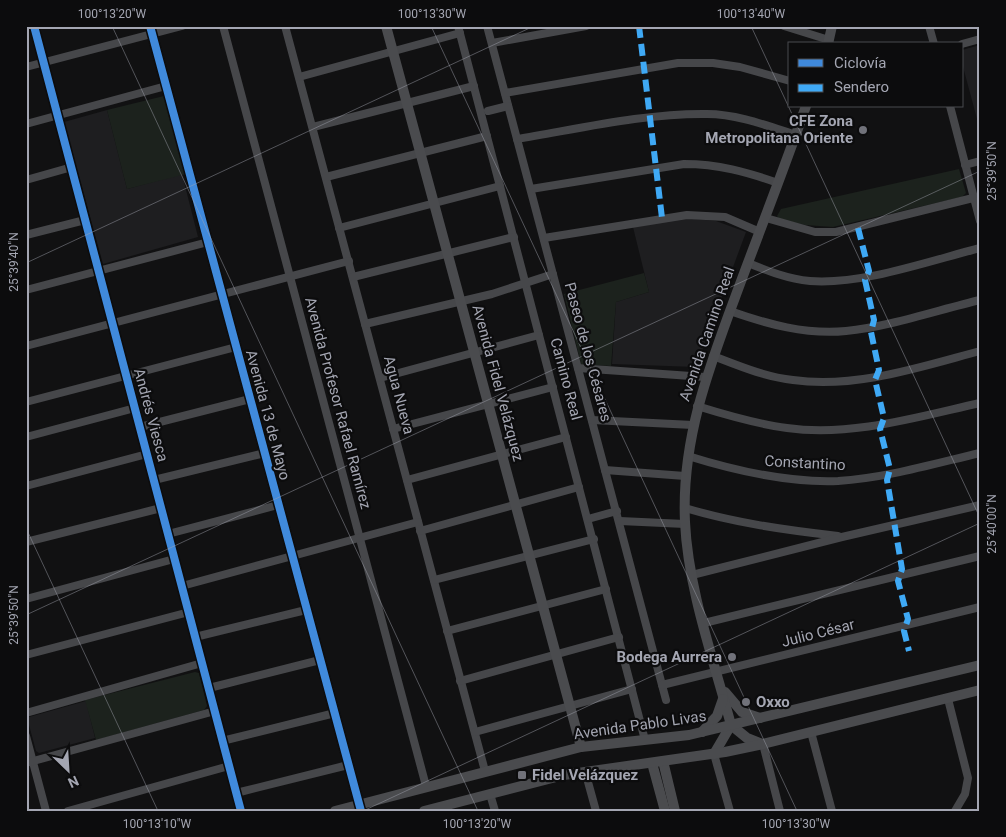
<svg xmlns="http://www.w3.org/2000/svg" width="1006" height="837" viewBox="0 0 1006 837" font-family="Roboto,sans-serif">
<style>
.built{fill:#1e1e20}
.green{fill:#1c221d}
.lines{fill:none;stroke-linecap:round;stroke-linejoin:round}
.street{stroke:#46474a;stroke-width:8}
.secondary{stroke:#4a4b4e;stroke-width:10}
.quiet{stroke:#3fa9f5;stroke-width:6;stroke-dasharray:12 6;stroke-linecap:butt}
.cycleway-casing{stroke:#0c0c0d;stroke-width:11}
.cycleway{stroke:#408adc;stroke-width:8}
.ticks{fill:none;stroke:#a4a6b2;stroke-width:1;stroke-opacity:0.45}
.poi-dot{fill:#71727a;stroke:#0c0c0d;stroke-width:2}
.labels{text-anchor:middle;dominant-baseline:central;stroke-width:4.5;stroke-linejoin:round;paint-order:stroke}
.poi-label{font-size:15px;font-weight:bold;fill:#a4a6b2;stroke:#0c0c0d;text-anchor:end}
.street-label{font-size:15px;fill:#a4a6b2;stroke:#0c0c0d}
.neatline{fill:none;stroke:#a4a6b2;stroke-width:2}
.ticks-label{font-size:12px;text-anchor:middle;fill:#a4a6b2}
</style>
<rect width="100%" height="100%" fill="#111112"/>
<g class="built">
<path d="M980,45V130L962,63V50Z"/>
<path d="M107,110L127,189L182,174L198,237L103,264L64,122Z"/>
<path d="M685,218L716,221L746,232L696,367L612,364L616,302L649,292L633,227Z"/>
<path d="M86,701L95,738L39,753L36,751L28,721L29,717Z"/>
</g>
<g class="green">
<path d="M168,95L186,174L127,189L107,110Z"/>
<path d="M959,169L966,193L962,197L833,227L805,225L779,219L777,216L781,209Z"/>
<path d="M644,273L649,292L616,302L611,366L581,364L564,294Z"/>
<path d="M195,672L199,673L207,706L204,710L96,740L85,700Z"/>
</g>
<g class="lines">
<g class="street">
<path d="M34,26L241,811"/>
<path d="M223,26L426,786"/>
<path d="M285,26L485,771"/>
<path d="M458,26L645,740"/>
<path d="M487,26L666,700"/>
<path d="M784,26L829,40"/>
<path d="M929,26L934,44"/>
<path d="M492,43L586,26"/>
<path d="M962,44L980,39"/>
<path d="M26,67L182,26"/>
<path d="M299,77L460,33"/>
<path d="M505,93L678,63H713L740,67L790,81"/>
<path d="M950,106L980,221"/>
<path d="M488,111L508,106"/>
<path d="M26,124L166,86"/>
<path d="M313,127L474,86"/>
<path d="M517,139C578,129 646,113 707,114C737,114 768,126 796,135"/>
<path d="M965,165L980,161"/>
<path d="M326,177L487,136"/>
<path d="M26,180L72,167"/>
<path d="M531,189L684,164C718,164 747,172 778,183"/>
<path d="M766,218L815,232H836L973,198"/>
<path d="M339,228L500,186"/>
<path d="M26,235L85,220"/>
<path d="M544,238L687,215L725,217L760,232"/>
<path d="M748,263C768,271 788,279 810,281C862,285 929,261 980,248"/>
<path d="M353,277L514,237"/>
<path d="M26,290L208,242"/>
<path d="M730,311C767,324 806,335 846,331C888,327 938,310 980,300"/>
<path d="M365,324L492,294L553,274"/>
<path d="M26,346L349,261"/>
<path d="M713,356C739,366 765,377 793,380C855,389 920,367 980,351"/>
<path d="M578,368L705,377"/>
<path d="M380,378L539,335"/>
<path d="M26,402L236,347"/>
<path d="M697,406C726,415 756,424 787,428C851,437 917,417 980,403"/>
<path d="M592,420L693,425"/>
<path d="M140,427L250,399"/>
<path d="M393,429L553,387"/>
<path d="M26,437L135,408"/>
<path d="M688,456C736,471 787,483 838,481C886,478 933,464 980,453"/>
<path d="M605,470L685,476"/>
<path d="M154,480L265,453"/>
<path d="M407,480L566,437"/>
<path d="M26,486L147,454"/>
<path d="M685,508C735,523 785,530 838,536"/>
<path d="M588,519L617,511"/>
<path d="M620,521L685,524"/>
<path d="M420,531L579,487"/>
<path d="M168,534L278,505"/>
<path d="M26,542L161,508"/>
<path d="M692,575L842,537L980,505"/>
<path d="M434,580L594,539"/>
<path d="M182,586L418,522"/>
<path d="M26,599L174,559"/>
<path d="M704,623L980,556"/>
<path d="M447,631L606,589"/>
<path d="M195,637L306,610"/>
<path d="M26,655L189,612"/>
<path d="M460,681L619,637"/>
<path d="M662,685L980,607"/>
<path d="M209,688L320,660"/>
<path d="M948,699L968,778L965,794L955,811"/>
<path d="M26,713L202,663"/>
<path d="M475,732L632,689"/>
<path d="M811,732L832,811"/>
<path d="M26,736L46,811"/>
<path d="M222,741L335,713"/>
<path d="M763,744L780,811"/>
<path d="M714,754L730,811"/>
<path d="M26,763L215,711"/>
<path d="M585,771L596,811"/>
<path d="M236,793L348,765"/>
<path d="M490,794L495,811"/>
<path d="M68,811L229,766"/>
</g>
<g class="secondary">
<path d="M150,26L361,811"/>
<path d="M386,26L581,747"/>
<path d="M828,44L832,26"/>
<path d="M725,692L742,712L760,718"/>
<path d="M731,725C714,661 688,589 685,522C681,437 711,362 740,284C762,225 785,166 806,106"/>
<path d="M731,725L747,738L762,744"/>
<path d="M702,732L717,716L723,699"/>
<path d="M714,754L731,725"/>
<path d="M663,761L675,811"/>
<path d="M652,763L665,811"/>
<path d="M335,811L581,747L689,735L980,665"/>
<path d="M424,811L564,775L725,752L763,744L980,690"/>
</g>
<g class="quiet">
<path d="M639,26L662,218"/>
<path d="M858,228L869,271L865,280L874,320L871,332L879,370L875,380L884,418L880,429L890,469L887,480L902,569L898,581L908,619L904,631L909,651"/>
</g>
<defs>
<g id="cycleway">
<path d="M34,26L241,811"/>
<path d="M150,26L361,811"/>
</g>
</defs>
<use href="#cycleway" class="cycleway-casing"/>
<use href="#cycleway" class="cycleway"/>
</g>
<path class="ticks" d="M112,26L478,811M431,26L797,811M751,26L980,518M26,263L534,26M26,528L158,811M26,615L980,171M363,811L980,523"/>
<g class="poi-dot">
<circle cx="863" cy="130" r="5"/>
<circle cx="732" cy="657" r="5"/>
<circle cx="746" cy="702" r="5"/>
<rect x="517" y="770" width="10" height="10" rx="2.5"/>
</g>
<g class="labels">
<g class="poi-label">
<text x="853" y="121">CFE Zona<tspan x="853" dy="17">Metropolitana Oriente</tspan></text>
<text x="722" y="657">Bodega Aurrera</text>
<text x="756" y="702" text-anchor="start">Oxxo</text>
<text x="532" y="775" text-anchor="start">Fidel Velázquez</text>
</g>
<g class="street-label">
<text transform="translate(707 334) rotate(-71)">Avenida Camino Real</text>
<text transform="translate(588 352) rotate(75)">Paseo de los Césares</text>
<text transform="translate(566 379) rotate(75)">Camino Real</text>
<text transform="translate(498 383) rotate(75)">Avenida Fidel Velázquez</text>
<text transform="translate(399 395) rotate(75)">Agua Nueva</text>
<text transform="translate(338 403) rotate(75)">Avenida Profesor Rafael Ramírez</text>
<text transform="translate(151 415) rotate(75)">Andrés Viesca</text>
<text transform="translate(268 415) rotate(75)">Avenida 13 de Mayo</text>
<text transform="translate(805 463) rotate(3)">Constantino</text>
<text transform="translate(818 633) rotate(-14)">Julio César</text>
<text transform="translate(640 725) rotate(-8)">Avenida Pablo Livas</text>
</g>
</g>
<rect width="1006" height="837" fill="none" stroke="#0c0c0d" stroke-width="55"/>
<rect x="788" y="42" width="175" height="65" fill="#0c0c0d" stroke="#494a4f"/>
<rect x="798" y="59" width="25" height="8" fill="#408adc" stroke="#494a4f"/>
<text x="834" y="68" font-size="15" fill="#a4a6b2">Ciclovía</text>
<rect x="798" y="84" width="25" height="8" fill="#3fa9f5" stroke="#494a4f"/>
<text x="834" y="92" font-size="15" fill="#a4a6b2">Sendero</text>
<g transform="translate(68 770) rotate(155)" stroke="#0c0c0d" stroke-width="4" paint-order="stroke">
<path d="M0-4L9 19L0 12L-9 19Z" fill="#a4a6b2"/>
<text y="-8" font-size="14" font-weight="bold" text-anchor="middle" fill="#a4a6b2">N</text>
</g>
<rect x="28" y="28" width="950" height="782" class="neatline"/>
<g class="ticks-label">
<text x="112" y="18">100°13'20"W</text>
<text x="432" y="18">100°13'30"W</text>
<text x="751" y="18">100°13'40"W</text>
<text transform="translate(992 171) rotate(-90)" y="4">25°39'50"N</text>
<text transform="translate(14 262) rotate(-90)" y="4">25°39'40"N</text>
<text transform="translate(992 524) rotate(-90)" y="4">25°40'00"N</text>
<text transform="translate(14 615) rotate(-90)" y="4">25°39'50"N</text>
<text x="157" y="828">100°13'10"W</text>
<text x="477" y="828">100°13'20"W</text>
<text x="796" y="828">100°13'30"W</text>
</g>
</svg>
